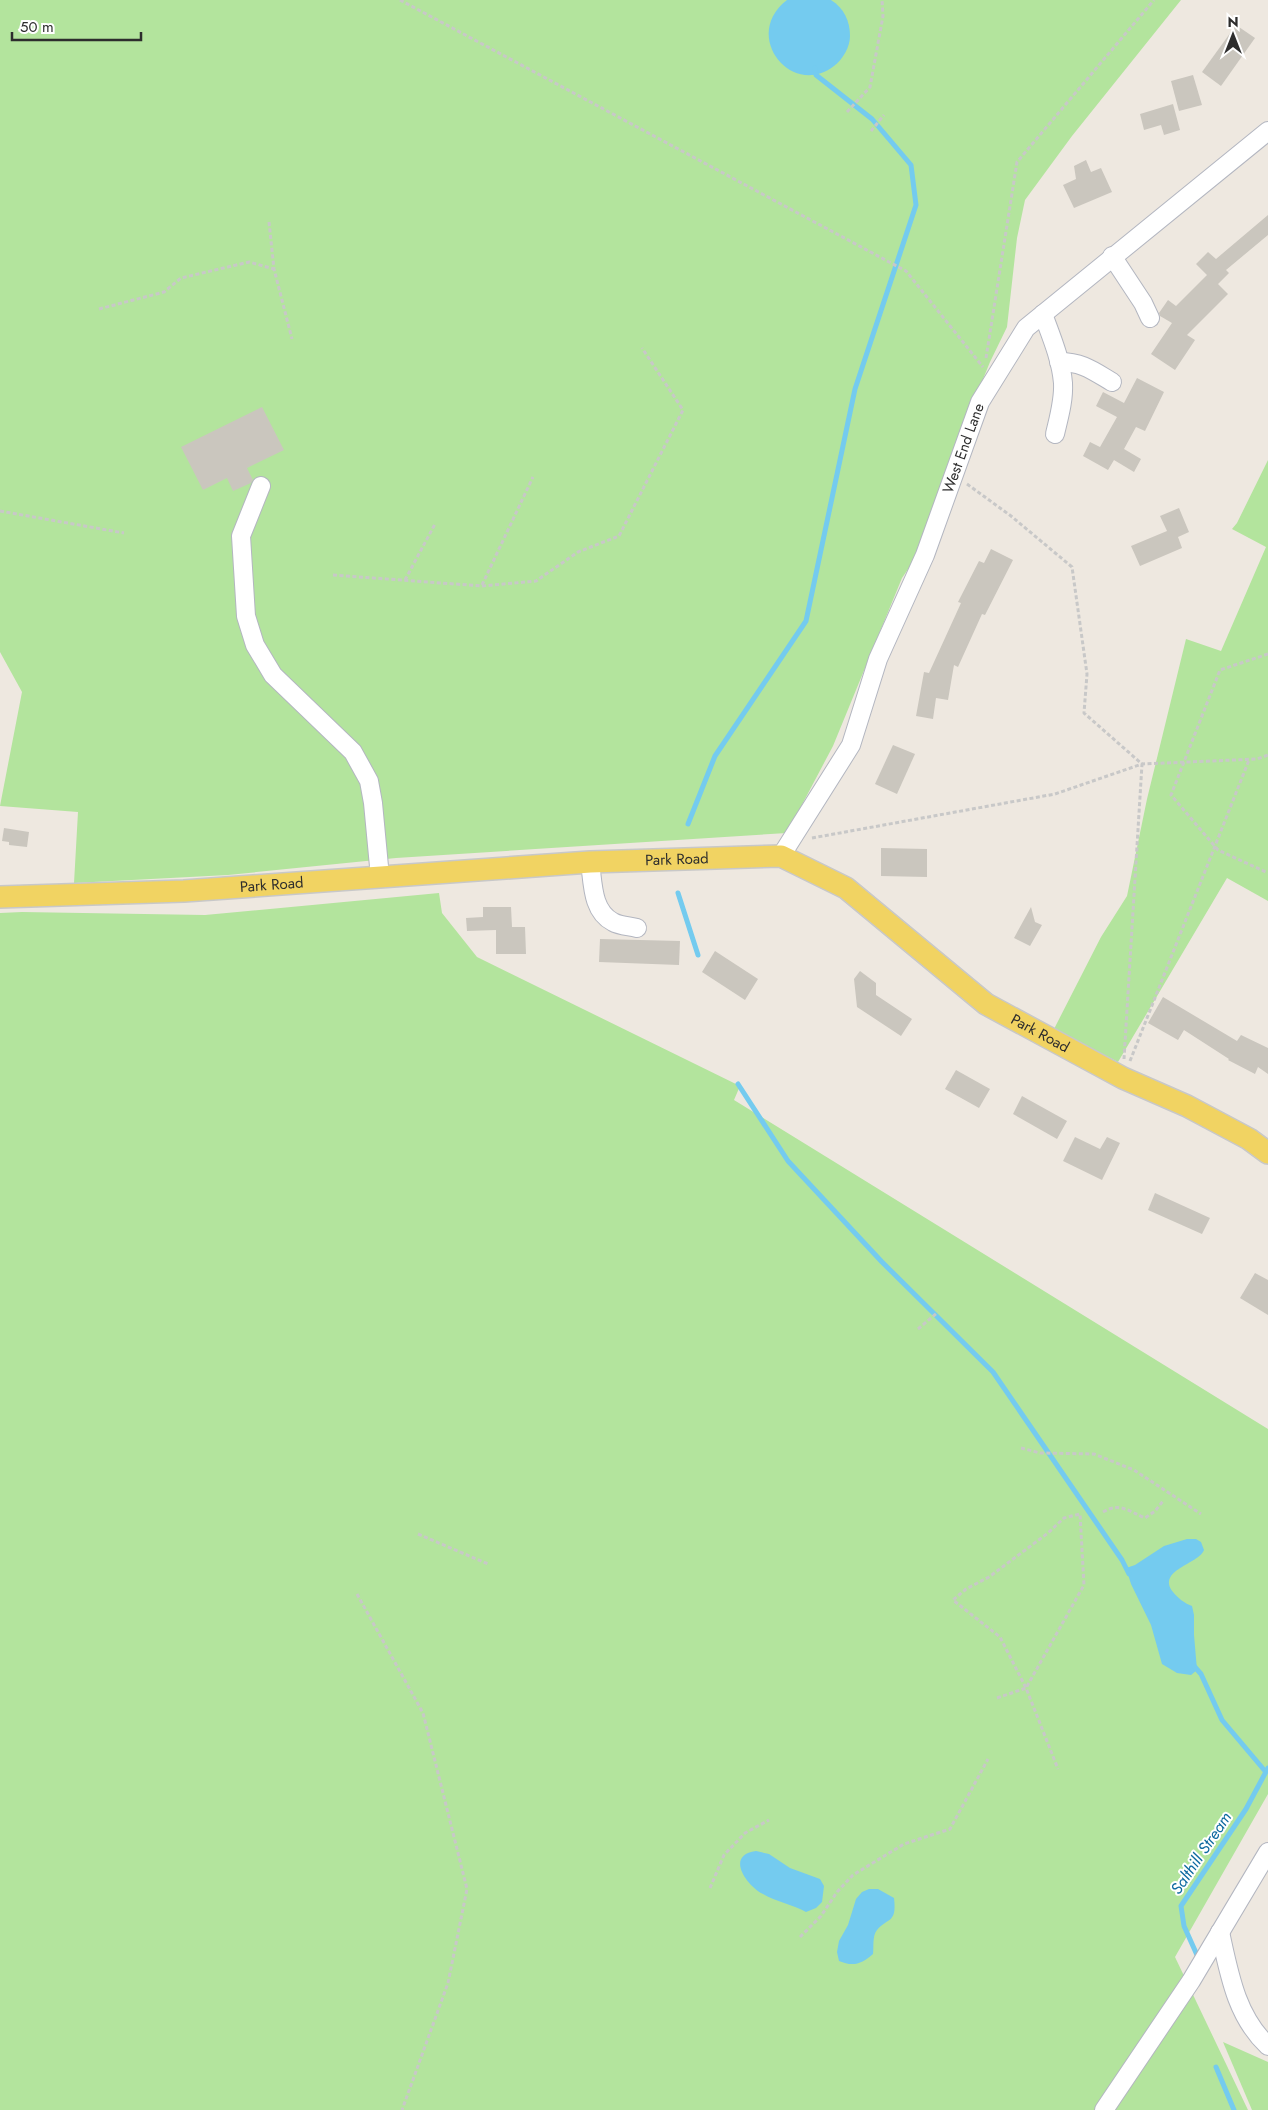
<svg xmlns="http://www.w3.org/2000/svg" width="1268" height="2110" viewBox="0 0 1268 2110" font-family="Jost,sans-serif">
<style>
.green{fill:#b3e49d}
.water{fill:#74cbef}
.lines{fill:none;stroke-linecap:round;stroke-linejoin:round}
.stream{stroke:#74cbef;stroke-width:5}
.building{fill:#cac6be}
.minor-casing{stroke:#b3b6c0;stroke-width:20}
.major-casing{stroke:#c8c8c8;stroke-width:24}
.path{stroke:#c8c8c8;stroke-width:3;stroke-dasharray:4 2.5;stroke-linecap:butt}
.minor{stroke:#fff;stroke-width:18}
.major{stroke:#f1d362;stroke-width:21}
.labels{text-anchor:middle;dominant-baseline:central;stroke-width:4;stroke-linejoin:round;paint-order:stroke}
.street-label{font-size:15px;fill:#2d2d2d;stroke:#fff}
.water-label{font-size:16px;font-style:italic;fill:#0e6aa0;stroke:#fff}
</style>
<rect width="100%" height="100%" fill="#eee8e0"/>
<g class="green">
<path d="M0,0H1181L1072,136L1025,200L1017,238L1007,327L990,362L963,428L921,550L902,578L833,746L787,833L396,858L228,875L74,883L78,812L0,806L22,692L0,652Z"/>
<path d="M1268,460V901L1227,878L1118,1062L1054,1029L1101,937L1127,896L1147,799L1186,639L1221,651L1266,547L1232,529L1237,523Z"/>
<path d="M439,893L442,913L477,957L740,1086L734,1100L1268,1429V1794L1175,1957L1248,2110H0V913L22,912L205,915Z"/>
<path d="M1223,2042L1268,2062V2110H1252Z"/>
</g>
<g class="water">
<path d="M831,0C844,8 850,21 850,36C850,47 843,59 834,66C791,99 741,35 787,0Z"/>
<path d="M1187,1539H1196L1201,1542L1204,1550C1199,1564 1156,1570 1173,1592C1178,1598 1184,1603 1192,1606L1194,1615V1635L1197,1670L1191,1675L1177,1673L1162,1664L1151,1625L1131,1584L1126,1568L1135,1565L1164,1546Z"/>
<path d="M756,1851L769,1854L790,1868L820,1879L824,1886L822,1902L816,1908L806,1912C792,1904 776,1902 763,1894C746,1885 725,1855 756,1851Z"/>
<path d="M869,1889H878L894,1898C897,1924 888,1917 877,1930C872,1936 874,1947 873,1954C862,1964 853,1967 839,1961L837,1952L839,1941L848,1925L856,1899L862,1892Z"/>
</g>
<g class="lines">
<g class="stream">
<path d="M688,824L715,756L806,621L855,389L916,205L911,165L872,119L816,75L815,68"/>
<path d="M678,893L698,955"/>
<path d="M738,1084L788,1161L882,1262L993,1372L1122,1560L1129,1574"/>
<path d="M1194,1666L1201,1674L1222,1720L1265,1771"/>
<path d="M1197,1955L1184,1926L1181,1906L1246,1809L1268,1768"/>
<path d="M1216,2067L1234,2110"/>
</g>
</g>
<g class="building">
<path d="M1236,25L1255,38L1221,86L1202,72Z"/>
<path d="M1193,75L1202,105L1179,111L1171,81Z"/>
<path d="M1173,104L1180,130L1164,135L1161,125L1144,130L1140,114Z"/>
<path d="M1086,160L1091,172L1101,168L1112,192L1074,208L1063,185L1076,179L1074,166Z"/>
<path d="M1268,215V235L1226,270L1229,273L1218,284L1228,294L1187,335L1195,340L1175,370L1151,354L1172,323L1160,316L1159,313L1168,300L1176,306L1207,275L1196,264L1208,252L1216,259Z"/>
<path d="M1137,378L1164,392L1145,431L1136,427L1124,449L1141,459L1134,472L1114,460L1108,470L1083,456L1090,442L1100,447L1117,417L1096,406L1103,392L1124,403Z"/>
<path d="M262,407L284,450L247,468L253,480L251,483L233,491L227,478L203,490L181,447Z"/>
<path d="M1179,508L1189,532L1178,537L1182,548L1140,566L1131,546L1167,531L1160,516Z"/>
<path d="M991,549L1013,560L985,615L982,614L958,667L954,665L948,700L936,698L933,719L916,716L924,672L929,673L961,603L958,602L979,561L984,563Z"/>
<path d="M893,745L915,754L897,794L875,784Z"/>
<path d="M4,828L29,832L27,847L9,845V842L2,841Z"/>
<path d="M881,848L927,849V877L881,876Z"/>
<path d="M483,907H511L512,927H525L526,954H496V930L467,931L466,918L483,917Z"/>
<path d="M1031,907L1035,922L1042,925L1030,946L1014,938Z"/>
<path d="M600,939L680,941L679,965L599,962Z"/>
<path d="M715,951L758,979L745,1000L702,972Z"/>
<path d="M860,971L876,983V995L912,1019L901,1036L857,1007L854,979Z"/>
<path d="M1163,997L1237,1041L1241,1035L1268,1048V1074L1258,1067L1255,1074L1228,1060L1229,1059L1184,1030L1178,1040L1148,1023Z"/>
<path d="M956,1070L990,1089L979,1108L945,1089Z"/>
<path d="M1022,1096L1067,1121L1057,1139L1013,1114Z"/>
<path d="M1075,1137L1100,1149L1107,1137L1120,1143L1102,1180L1063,1161Z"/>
<path d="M1155,1193L1210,1218L1202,1234L1148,1210Z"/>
<path d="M1255,1273L1268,1280V1315L1240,1298Z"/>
</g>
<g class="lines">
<defs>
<g id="minor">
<path d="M1112,256L1143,303L1150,318"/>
<path d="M1043,314C1051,336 1061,359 1063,383C1064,400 1059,417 1055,434"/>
<path d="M1059,362C1082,362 1092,370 1112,382"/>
<path d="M261,486L241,536L246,616L255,645L273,675L353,752L369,781L373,803L380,877"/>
<path id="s1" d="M781,856L851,745L878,659L925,555L980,402L1026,328L1268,131"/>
<path d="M590,862C593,884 592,911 613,922C620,926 629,926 637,928"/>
<path d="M1220,1932C1229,1973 1236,2016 1268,2046"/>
<path d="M1104,2110L1191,1981L1268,1852"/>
</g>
<g id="major">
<path id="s2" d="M0,897L184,891L590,862L781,856L846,888L986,1004L1123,1078L1187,1106L1249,1139L1268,1153"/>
</g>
</defs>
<use href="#minor" class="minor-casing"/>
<use href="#major" class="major-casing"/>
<g class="path">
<path d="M400,0L906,271L983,367"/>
<path d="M847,112L870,87L883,16L882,0"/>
<path d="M871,131L884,115"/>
<path d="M269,222L274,269L292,339"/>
<path d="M99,309L164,292L181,278L249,262L274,269"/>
<path d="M986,358L1017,162L1154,0"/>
<path d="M967,484L1011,516L1072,567L1087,674L1084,713L1142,764L1124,1059"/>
<path d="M0,511L124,533"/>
<path d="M333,575L482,586L536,581L578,552L619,536L683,410L642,348"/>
<path d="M405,580L435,524"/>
<path d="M482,585L533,477"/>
<path d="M1268,654L1220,670L1171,795L1218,850L1268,873"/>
<path d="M812,838L1055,794L1142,764L1257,759L1268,755"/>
<path d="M1130,1061L1249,760"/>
<path d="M918,1329L938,1312"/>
<path d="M1021,1448L1040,1453L1094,1454L1134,1470L1201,1514"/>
<path d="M1103,1512C1120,1502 1128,1511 1145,1518L1155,1511L1163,1501"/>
<path d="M418,1534L488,1564"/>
<path d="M357,1594L423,1713L467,1889L448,1983L402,2110"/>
<path d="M997,1698L1026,1688L1084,1585L1080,1514L1064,1518L1048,1533L989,1577L966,1589L953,1600L1000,1637L1026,1688L1058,1769"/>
<path d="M710,1888L724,1855L745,1833L769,1820"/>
<path d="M800,1937L821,1916L837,1892L853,1875L904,1844L950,1829L988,1759"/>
</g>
<use href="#minor" class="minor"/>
<use href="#major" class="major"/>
</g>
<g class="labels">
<g class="street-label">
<text stroke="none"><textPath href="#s1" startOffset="449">West End Lane</textPath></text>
<text stroke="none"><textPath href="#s2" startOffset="678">Park Road</textPath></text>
<text stroke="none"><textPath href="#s2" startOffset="272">Park Road</textPath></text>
<text stroke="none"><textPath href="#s2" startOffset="1098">Park Road</textPath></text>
</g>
<g class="water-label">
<text transform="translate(1201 1853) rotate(-56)">Salthill Stream</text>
</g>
</g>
<g transform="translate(1233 35)" stroke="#ffffff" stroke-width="4" paint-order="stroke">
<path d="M0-4L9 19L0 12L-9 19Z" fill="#2d2d2d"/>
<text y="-8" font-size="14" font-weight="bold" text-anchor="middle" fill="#2d2d2d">N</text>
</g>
<path d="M12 32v8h129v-8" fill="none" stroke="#2d2d2d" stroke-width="2.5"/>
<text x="20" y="32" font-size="15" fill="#2d2d2d" stroke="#ffffff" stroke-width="4" paint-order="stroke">50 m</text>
</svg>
